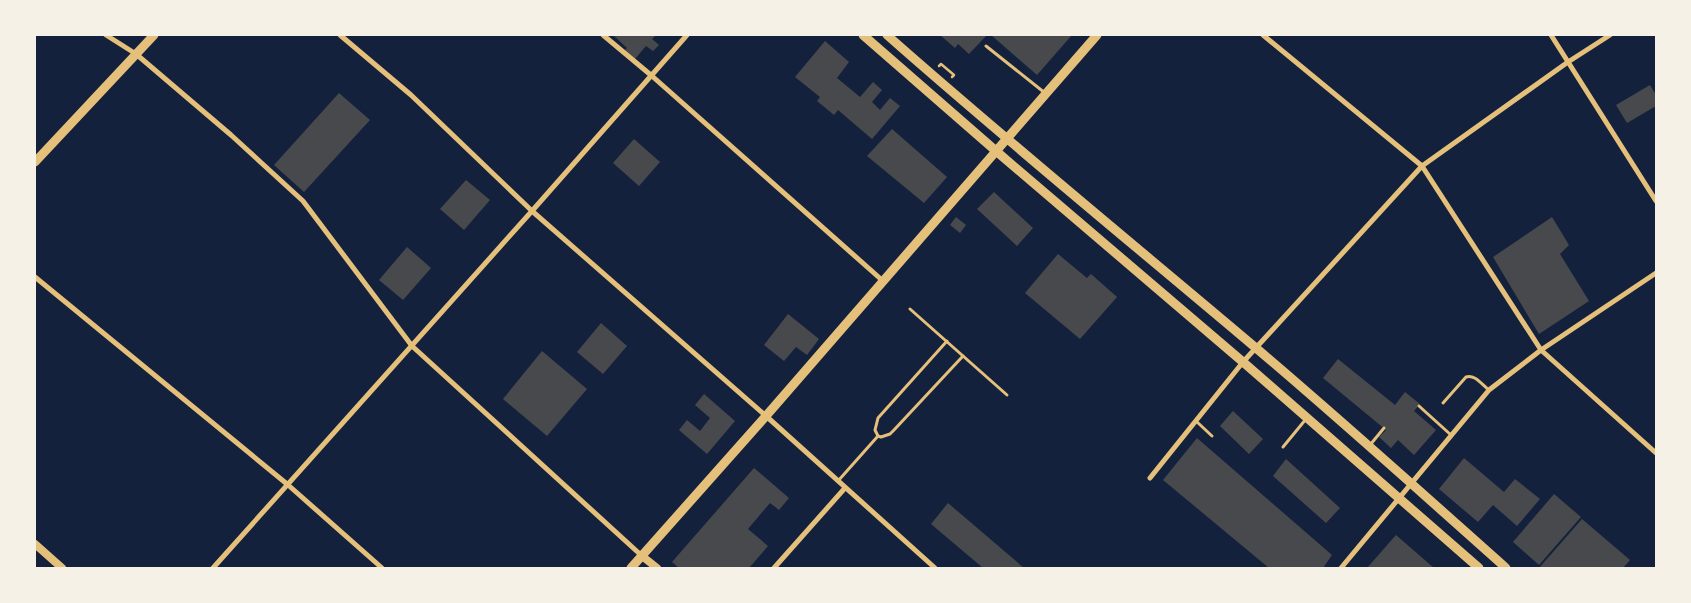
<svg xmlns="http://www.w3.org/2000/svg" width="1691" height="603" viewBox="0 0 1691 603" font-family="Jost,sans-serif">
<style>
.building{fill:#48494c}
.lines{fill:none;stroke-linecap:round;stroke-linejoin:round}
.path{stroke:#e5c07b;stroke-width:2.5}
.service{stroke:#e5c07b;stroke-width:3}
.minor{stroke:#e5c07b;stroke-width:5}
.tertiary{stroke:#e5c07b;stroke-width:8}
.secondary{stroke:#e5c07b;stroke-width:9}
</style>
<rect width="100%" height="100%" fill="#14213d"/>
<g class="building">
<path d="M613,35H656L652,39L659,45L653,51L646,46L635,59L625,50L627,48Z"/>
<path d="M940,35H987L969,54L958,44L955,48Z"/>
<path d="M991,35H1072L1037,75Z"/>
<path d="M825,41L849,62L837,78L860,97L873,82L882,90L872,102L880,110L890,98L900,106L872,139L838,110L834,115L817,101L820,97L795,77Z"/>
<path d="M1650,85L1656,95V106L1627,123L1616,105Z"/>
<path d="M339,93L370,120L304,192L274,165Z"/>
<path d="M892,129L947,177L924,203L867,156Z"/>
<path d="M634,139L660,162L639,186L613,163Z"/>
<path d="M466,180L490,200L464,230L440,209Z"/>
<path d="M994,192L1033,228L1017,246L977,209Z"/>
<path d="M956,217L966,225L960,233L950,225Z"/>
<path d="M1552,217L1569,245L1560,254L1589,301L1539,334L1493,257Z"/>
<path d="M407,247L431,268L403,300L379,280Z"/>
<path d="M1058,254L1087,278L1091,274L1117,297L1080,339L1025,293Z"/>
<path d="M788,314L819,339L807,355L796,347L784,361L764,345Z"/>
<path d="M601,323L627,346L603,374L577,352Z"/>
<path d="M542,351L587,389L547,436L503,399Z"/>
<path d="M1338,359L1395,405L1405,392L1420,404L1414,411L1436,430L1414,455L1398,440L1391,448L1379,437L1386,430L1323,378Z"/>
<path d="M704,394L735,421L707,454L679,430L687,420L700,431L710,418L695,405Z"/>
<path d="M1233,411L1263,439L1249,454L1220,426Z"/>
<path d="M1197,438L1332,555L1323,568H1269L1163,480Z"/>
<path d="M1464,458L1504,492L1515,479L1540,499L1517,526L1493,505L1478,522L1439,489Z"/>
<path d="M1286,459L1340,508L1326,523L1273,476Z"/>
<path d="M754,468L789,498L779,510L770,503L748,529L768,546L749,568H679L672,562Z"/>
<path d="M1554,494L1581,517L1539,565L1513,542Z"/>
<path d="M948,503L1024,568H983L931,524Z"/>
<path d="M1582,519L1630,560L1623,568H1539Z"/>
<path d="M1396,535L1434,568H1367Z"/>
</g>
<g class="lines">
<path class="path" d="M939,66L941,64L954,75L952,77"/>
<g class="service">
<path d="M986,46L1045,93"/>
<path d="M910,309L1007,395"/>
<path d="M947,341L878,418L875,430L878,436L881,437L890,434L894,430L963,356"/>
<path d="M1443,403L1466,377C1475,374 1482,385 1489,390"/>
<path d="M1419,406L1451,435"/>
<path d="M1196,421L1212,436"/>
<path d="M1370,445L1384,428"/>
<path d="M1283,447L1306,419"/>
<path d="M838,481L878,436"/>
</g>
<g class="minor">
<path d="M106,35L136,54L231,135L303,201L412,346L642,556"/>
<path d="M340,35L411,95L532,211L766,416L935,568"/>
<path d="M603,35L652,76L883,281"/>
<path d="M1263,35L1422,166L1541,350L1656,453"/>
<path d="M1551,35L1656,201"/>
<path d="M35,277L287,484L382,568"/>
<path d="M1150,478L1243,362L1422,166L1568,62L1610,35"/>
<path d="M213,568L532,211L687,35"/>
<path d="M774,568L845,488"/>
<path d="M1341,568L1489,390L1541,350L1656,273"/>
</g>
<g class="tertiary">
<path d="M35,544L62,568"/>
<path d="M642,556L657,568"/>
</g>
<g class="secondary">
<path d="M863,35L996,151L1243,362L1479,568"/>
<path d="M887,35C1008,142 1133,244 1256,348C1341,420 1423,494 1506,568"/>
<path d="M35,162L154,35"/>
<path d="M631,568L766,416L1097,35"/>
</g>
</g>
<rect width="1691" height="603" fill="none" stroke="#f6f1e7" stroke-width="72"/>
</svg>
